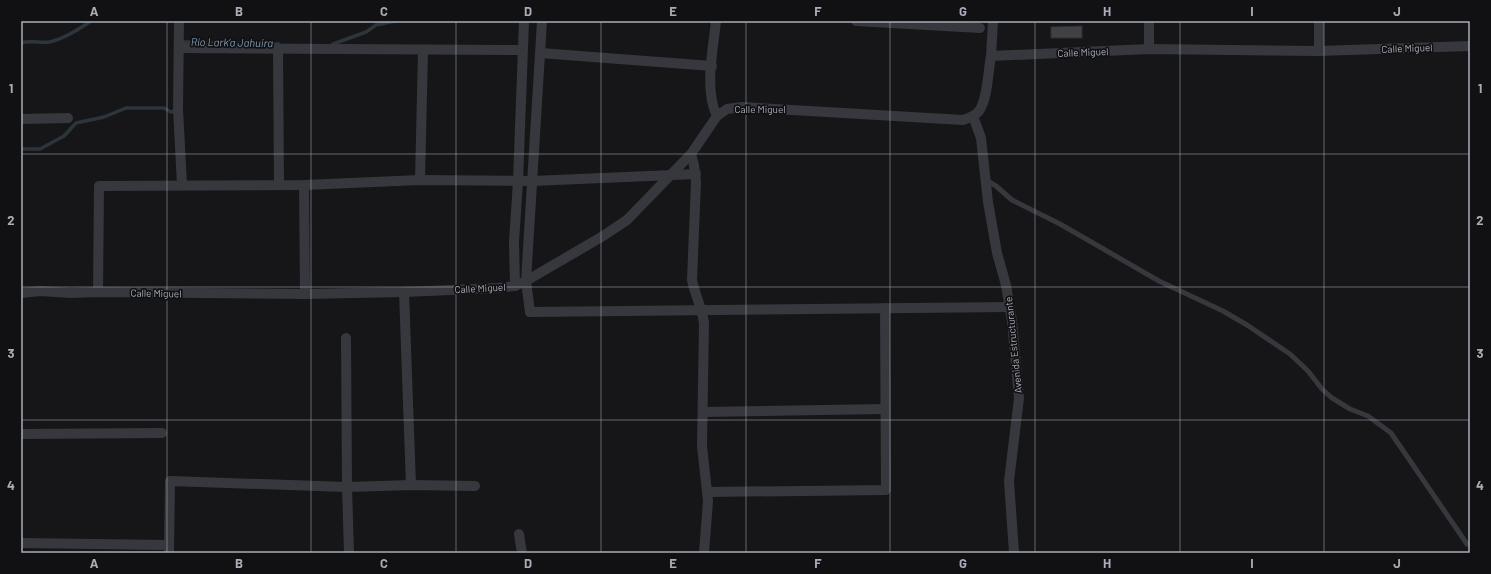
<svg xmlns="http://www.w3.org/2000/svg" width="1491" height="574" viewBox="0 0 1491 574" font-family="Barlow,sans-serif">
<style>
.lines{fill:none;stroke-linecap:round;stroke-linejoin:round}
.stream{stroke:#2c353c;stroke-width:3.5}
.building{fill:#404145;stroke:#303034}
.lane{stroke:#37383d;stroke-width:5}
.street{stroke:#37383d;stroke-width:10}
.grid{fill:none;stroke:#a8adb8;stroke-width:1;stroke-opacity:0.55}
.labels{text-anchor:middle;dominant-baseline:central;stroke-width:3.5;stroke-linejoin:round;paint-order:stroke}
.street-label{font-size:10px;fill:#a8adb8;stroke:#111113}
.water-label{font-size:11px;font-style:italic;fill:#7f9bb3;stroke:#111113}
.neatline{fill:none;stroke:#a8adb8;stroke-width:1.5}
.grid-label{font-size:13px;text-anchor:middle;font-weight:bold;fill:#a8adb8}
</style>
<rect width="100%" height="100%" fill="#161618"/>
<g class="lines">
<g class="stream">
<path d="M21,43C30,40 40,43 49,42C64,39 78,30 91,21"/>
<path d="M183,44V42L279,44"/>
<path d="M333,44L366,32L376,25L395,21"/>
<path d="M21,149H40L64,136L76,123L104,117L126,108H164L171,112L177,110"/>
</g>
</g>
<path class="building" d="M1082,26V38H1051V27Z"/>
<g class="lines">
<path class="lane" d="M986,180L996,186L1012,200L1060,224L1159,281L1223,311L1247,325L1290,354L1308,371L1322,389L1332,398L1350,409L1368,416L1391,433L1467,544"/>
<g class="street">
<path d="M179,21L178,109L182,185"/>
<path d="M542,21L526,281L530,312L1010,307"/>
<path d="M716,21C713,50 704,90 717,116"/>
<path d="M856,21L980,28"/>
<path d="M1149,21V49"/>
<path d="M1319,21V51"/>
<path d="M179,48L522,50"/>
<path d="M278,49L279,185"/>
<path d="M540,53L712,66"/>
<path d="M991,56L993,21"/>
<path d="M973,116L981,138L988,202L997,253L1006,285L1012,321L1019,398L1009,481L1014,553"/>
<path d="M21,119L68,118"/>
<path d="M691,154L694,165L696,182L692,280C695,295 702,308 704,323L702,446L708,501L704,553"/>
<path d="M420,180L423,51"/>
<path d="M304,185L305,294"/>
<path d="M515,286L514,242L518,181L524,21"/>
<path d="M98,292L99,186L304,185L420,180L532,181L696,174"/>
<path d="M404,292L411,485"/>
<path d="M21,293L40,291L71,293L98,292L305,294L404,292L498,288L515,286L526,281L603,236L627,220L691,154L717,116L727,109L742,107L963,120C969,118 976,115 979,111C988,99 988,70 991,56L1149,49L1319,51L1470,46"/>
<path d="M346,338L347,487L349,553"/>
<path d="M704,412L885,409"/>
<path d="M21,434L162,433"/>
<path d="M708,492L886,490L885,308"/>
<path d="M519,534L522,553"/>
<path d="M21,543L169,545"/>
<path d="M169,553L170,481L347,487L411,485L475,486"/>
</g>
</g>
<path class="grid" d="M167,21V553M311,21V553M456,21V553M601,21V553M746,21V553M890,21V553M1035,21V553M1180,21V553M1324,21V553M21,154H1470M21,287H1470M21,420H1470"/>
<g class="labels">
<g class="street-label">
<text transform="translate(1407 48) rotate(-2)">Calle Miguel</text>
<text transform="translate(1083 52) rotate(-2)">Calle Miguel</text>
<text x="760" y="109">Calle Miguel</text>
<text transform="translate(480 288) rotate(-3)">Calle Miguel</text>
<text transform="translate(156 293) rotate(1)">Calle Miguel</text>
<text transform="translate(1013 345) rotate(-96)">Avenida Estructurante</text>
</g>
<g class="water-label">
<text transform="translate(232 42) rotate(1)">Río Lark’a Jahuira</text>
</g>
</g>
<rect width="1491" height="574" fill="none" stroke="#111113" stroke-width="44"/>
<rect x="22" y="22" width="1447" height="530" class="neatline"/>
<g class="grid-label">
<text x="94" y="16">A</text>
<text x="239" y="16">B</text>
<text x="384" y="16">C</text>
<text x="528" y="16">D</text>
<text x="673" y="16">E</text>
<text x="818" y="16">F</text>
<text x="963" y="16">G</text>
<text x="1107" y="16">H</text>
<text x="1252" y="16">I</text>
<text x="1397" y="16">J</text>
<text x="11" y="93">1</text>
<text x="1480" y="93">1</text>
<text x="11" y="225">2</text>
<text x="1480" y="225">2</text>
<text x="11" y="358">3</text>
<text x="1480" y="358">3</text>
<text x="11" y="490">4</text>
<text x="1480" y="490">4</text>
<text x="94" y="568">A</text>
<text x="239" y="568">B</text>
<text x="384" y="568">C</text>
<text x="528" y="568">D</text>
<text x="673" y="568">E</text>
<text x="818" y="568">F</text>
<text x="963" y="568">G</text>
<text x="1107" y="568">H</text>
<text x="1252" y="568">I</text>
<text x="1397" y="568">J</text>
</g>
</svg>
